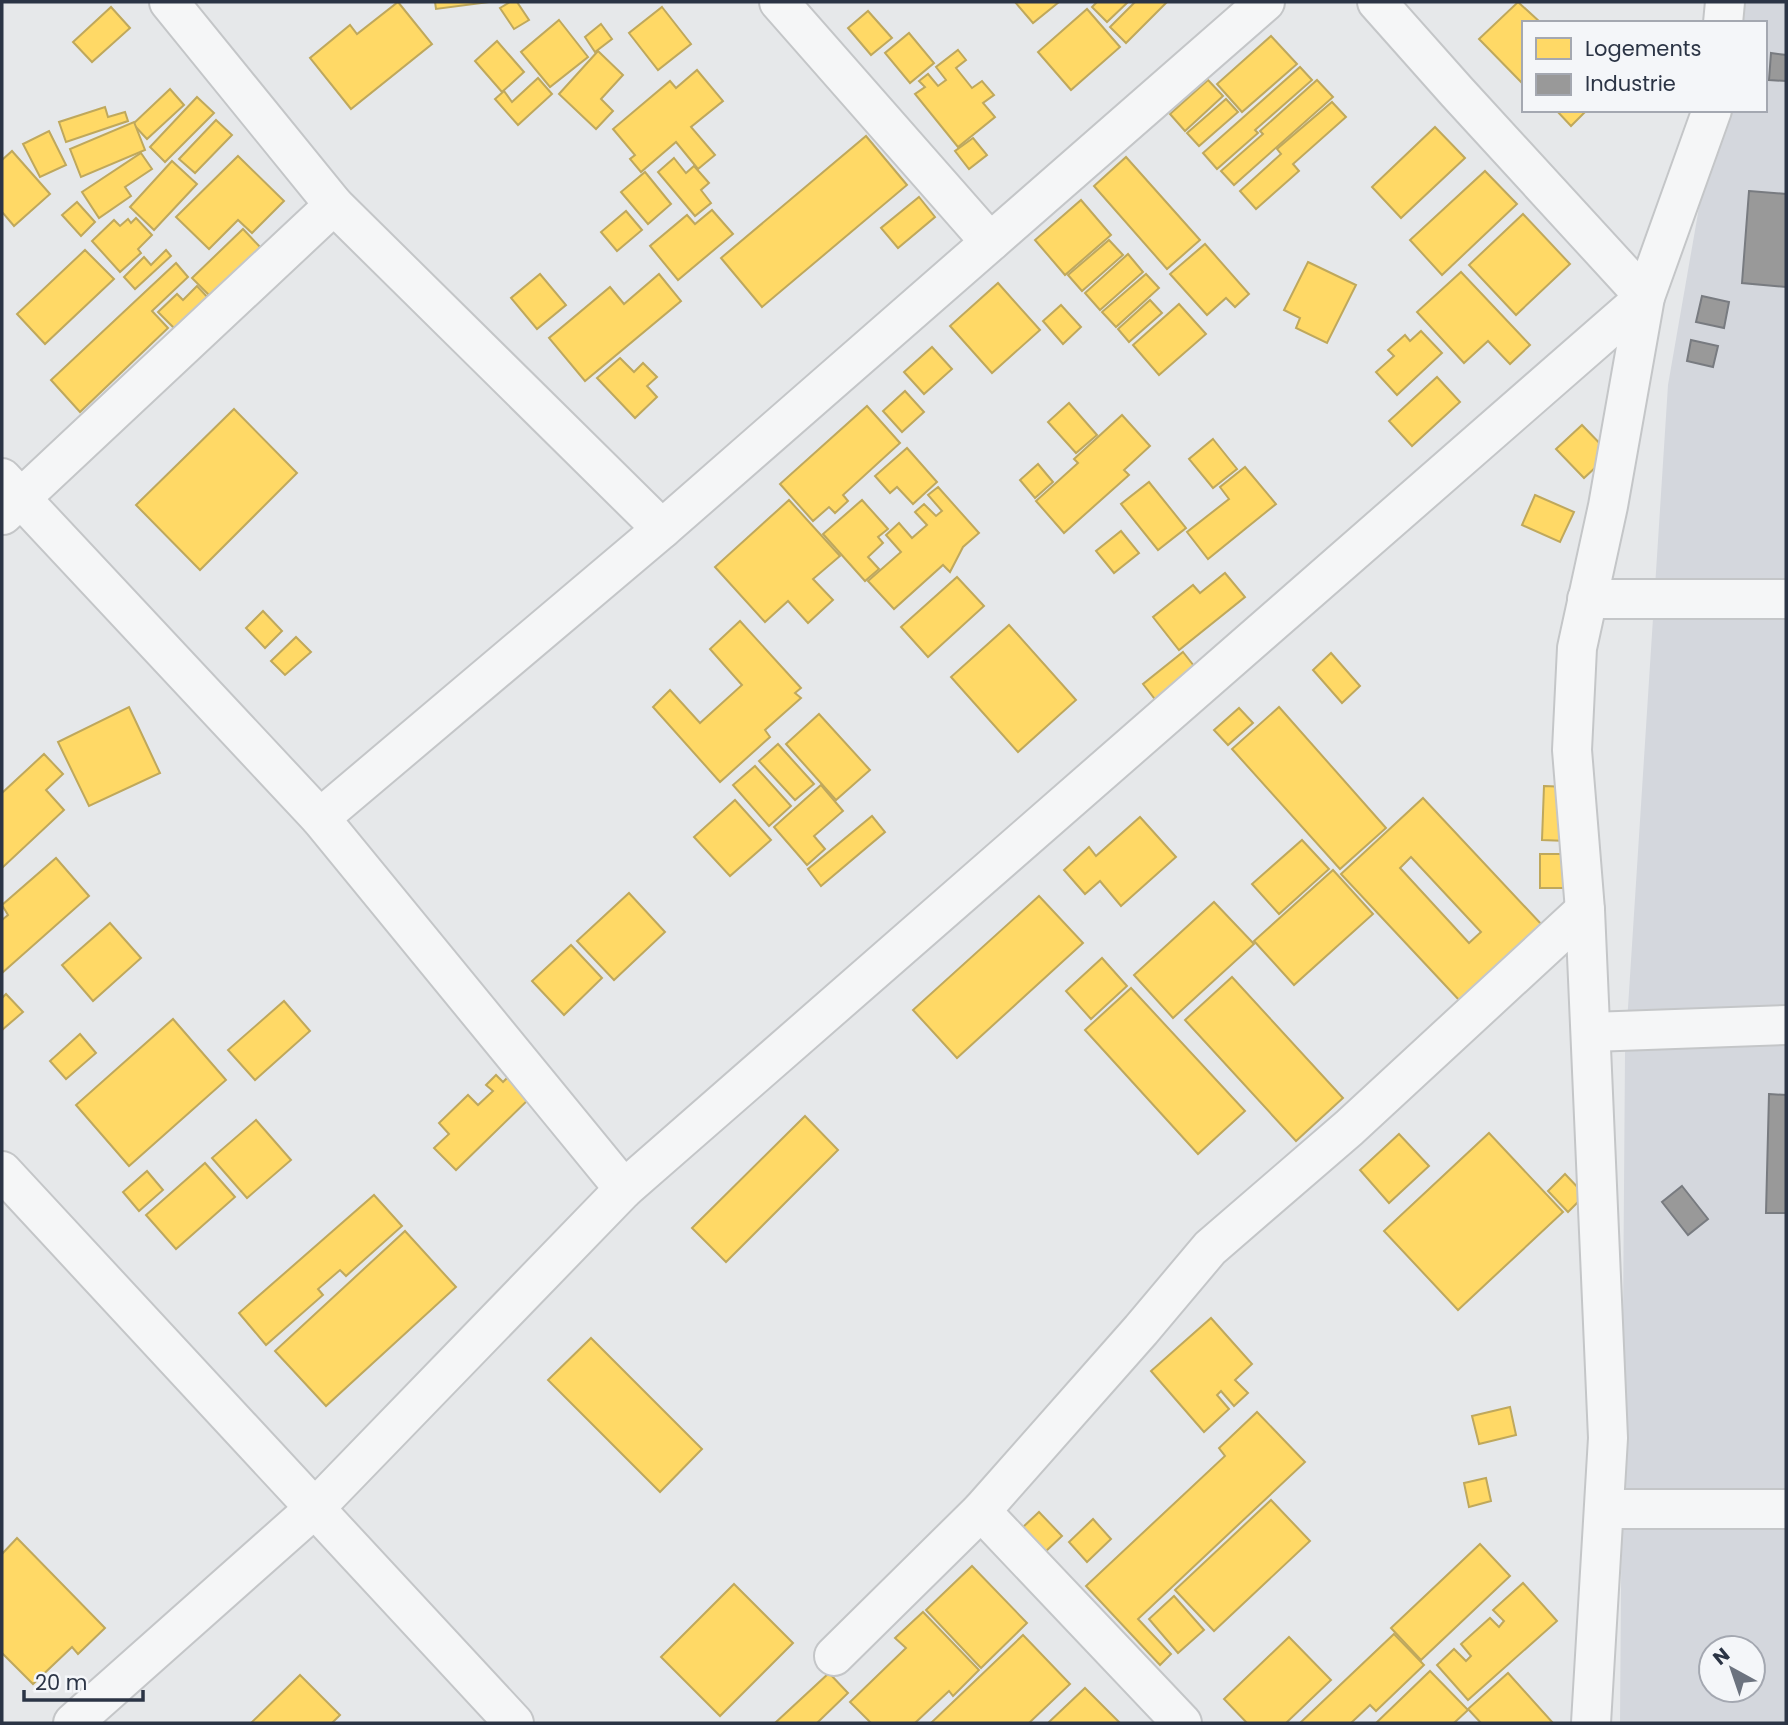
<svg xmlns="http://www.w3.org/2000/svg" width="1788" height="1725" viewBox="0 0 1788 1725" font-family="Poppins,sans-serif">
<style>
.built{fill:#d4d7dd;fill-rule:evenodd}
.homes{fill:#ffd966;stroke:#bfa85c;stroke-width:2;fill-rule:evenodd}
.industry{fill:#999;stroke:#787b80;stroke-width:2}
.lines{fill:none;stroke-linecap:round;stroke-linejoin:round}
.minor-casing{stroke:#c4c6c8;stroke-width:42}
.minor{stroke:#f5f6f7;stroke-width:38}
</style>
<rect width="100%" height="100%" fill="#e6e8ea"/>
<path class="built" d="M1735,2H1786V1723H1620L1625,1054L1668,385L1716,110H1765V23H1732ZM1711,1648H1753V1690H1711Z"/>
<g class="homes">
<path d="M398,2L432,44L351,109L310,58L350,25L357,34Z"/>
<path d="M435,2H489L436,9Z"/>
<path d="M510,2H517L529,20L514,29L500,8Z"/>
<path d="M1015,2H1059L1033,23Z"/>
<path d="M1097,2H1128L1107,22L1092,7Z"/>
<path d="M1135,2H1167L1126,43L1110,27Z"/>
<path d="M1518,2L1541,23H1524L1523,84L1479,39Z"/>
<path d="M111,7L130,28L92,62L73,42Z"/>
<path d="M662,7L691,44L658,70L629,33Z"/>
<path d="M1087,9L1120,47L1071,90L1038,52Z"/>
<path d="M868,11L892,38L871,55L848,28Z"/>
<path d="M559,20L588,57L550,87L521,52Z"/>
<path d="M601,24L612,39L595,52L585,37Z"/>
<path d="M909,33L934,63L910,83L885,53Z"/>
<path d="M1271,36L1297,64L1242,112L1217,84Z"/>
<path d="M497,41L524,72L502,92L475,61Z"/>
<path d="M958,50L966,60L956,68L972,88L982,81L994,95L983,103L995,117L958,147L915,94L925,87L919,81L928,74L938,86L946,80L936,67Z"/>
<path d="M598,51L623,75L601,99L613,111L596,129L559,94Z"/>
<path d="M1300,67L1312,80L1255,130L1258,133L1217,169L1203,153Z"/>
<path d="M697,70L723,101L691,127L715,155L698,169L676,142L641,172L630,159L635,155L613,129L670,81L676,88Z"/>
<path d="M538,78L552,94L518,125L495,99L504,91L512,102Z"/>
<path d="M1208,80L1223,96L1185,131L1170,114Z"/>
<path d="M1317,80L1333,97L1234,185L1221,171L1263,134L1260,131Z"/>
<path d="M170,89L184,105L147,139L133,124Z"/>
<path d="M197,97L214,113L165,162L150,147Z"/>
<path d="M1226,99L1238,112L1199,146L1187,133Z"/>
<path d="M1332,102L1346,117L1293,164L1299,171L1256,209L1240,191L1281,154L1277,149Z"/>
<path d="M105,107L108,117L125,112L128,121L66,142L59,122Z"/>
<path d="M1556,110H1587L1571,126Z"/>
<path d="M216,120L232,135L195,173L179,159Z"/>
<path d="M134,122L145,150L81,177L70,149Z"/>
<path d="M1435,127L1465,158L1401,218L1372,187Z"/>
<path d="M49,131L66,165L40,177L23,144Z"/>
<path d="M866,136L907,185L762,307L721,258Z"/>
<path d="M973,138L987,155L969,169L955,151Z"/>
<path d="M12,151L50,194L14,226L2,212V160Z"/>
<path d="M141,153L152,169L125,187L131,196L99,218L82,192Z"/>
<path d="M238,156L284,201L252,233L238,220L209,249L176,217Z"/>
<path d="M1126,157L1200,240L1167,269L1094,186Z"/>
<path d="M674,158L686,173L694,166L709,183L701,190L711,203L695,216L658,172Z"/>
<path d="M172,161L197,184L154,230L130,207Z"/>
<path d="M1485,171L1517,204L1442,275L1410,240Z"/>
<path d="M645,172L671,204L648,224L621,192Z"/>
<path d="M919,197L935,217L898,248L881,228Z"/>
<path d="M1081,200L1111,235L1065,275L1035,240Z"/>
<path d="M77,202L95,222L81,236L62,215Z"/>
<path d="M712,210L733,234L678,280L650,246L687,215L695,224Z"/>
<path d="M626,211L642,230L617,251L601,232Z"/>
<path d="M1523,214L1570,264L1516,315L1469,265Z"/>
<path d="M136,218L152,235L138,249L141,253L120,272L92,241L114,220L120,226L128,219L131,223Z"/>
<path d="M243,229L262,249L212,298L192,278Z"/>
<path d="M1109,240L1123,255L1082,291L1068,275Z"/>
<path d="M1205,244L1249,294L1235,307L1226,298L1207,315L1170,274Z"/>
<path d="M85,250L114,279L45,344L17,314Z"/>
<path d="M166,250L171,256L135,289L124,277L144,257L151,265Z"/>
<path d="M1128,254L1143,272L1100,310L1085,293Z"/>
<path d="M1308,262L1356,285L1327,343L1296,328L1300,318L1284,310Z"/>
<path d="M176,263L188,277L152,311L168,328L80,412L51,380Z"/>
<path d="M1461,272L1530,345L1510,364L1488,341L1464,363L1417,312Z"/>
<path d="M540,274L566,305L537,329L511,298Z"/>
<path d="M659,274L681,301L585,381L549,338L610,287L624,304Z"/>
<path d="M1146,274L1159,288L1116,327L1102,312Z"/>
<path d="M998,283L1040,330L992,373L950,326Z"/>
<path d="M197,286L210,300L177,331L158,312L177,294L183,300Z"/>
<path d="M1150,300L1162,313L1129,342L1118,329Z"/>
<path d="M1179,304L1206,334L1159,375L1133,345Z"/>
<path d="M1061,305L1081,327L1063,344L1043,321Z"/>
<path d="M1421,331L1442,353L1397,395L1376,372L1394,356L1388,350L1405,335L1410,341Z"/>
<path d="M932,347L952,369L924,394L904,372Z"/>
<path d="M620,358L634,372L643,363L657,377L647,386L657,397L635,418L597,378Z"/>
<path d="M1437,377L1460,402L1412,446L1389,421Z"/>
<path d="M905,391L924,412L902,432L883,411Z"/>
<path d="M1069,403L1097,435L1076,453L1048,422Z"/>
<path d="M867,406L900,443L843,495L848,501L835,513L829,507L813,521L780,484Z"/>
<path d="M234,409L297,473L200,570L136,505Z"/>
<path d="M1122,415L1150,446L1124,470L1129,475L1064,533L1036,501L1078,463L1074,459Z"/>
<path d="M1582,425L1610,454L1584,478L1556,449Z"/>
<path d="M1213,439L1237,469L1213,488L1189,459Z"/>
<path d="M907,448L937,482L913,504L897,487L890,493L875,476Z"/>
<path d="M1038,464L1053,482L1035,498L1020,480Z"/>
<path d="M1245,467L1276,504L1208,559L1187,532L1229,499L1220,487Z"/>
<path d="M1149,482L1186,528L1158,550L1121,504Z"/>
<path d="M938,487L979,533L963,547L950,572L943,565L894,609L868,581L901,552L886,535L899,523L912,538L927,525L915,512L924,504L936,516L942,511L928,495Z"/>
<path d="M1535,495L1574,512L1560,542L1522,525Z"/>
<path d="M789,500L840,556L813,579L833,600L808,623L788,601L765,622L715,567Z"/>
<path d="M862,500L888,529L878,537L883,543L868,557L879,569L865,581L823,534Z"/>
<path d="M1121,531L1139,553L1114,573L1096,551Z"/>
<path d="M1225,573L1245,597L1179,650L1153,617L1193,585L1200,593Z"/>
<path d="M957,577L984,606L928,657L901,627Z"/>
<path d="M263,611L282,631L265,648L246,628Z"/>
<path d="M740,621L801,688L795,693L801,698L765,730L770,737L720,782L653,707L670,690L700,723L742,685L710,649Z"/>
<path d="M1009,625L1076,700L1018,752L951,677Z"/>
<path d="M296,637L311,652L285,675L271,661Z"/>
<path d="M1183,652L1198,671L1158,703L1143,684Z"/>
<path d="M1331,653L1360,686L1342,703L1313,670Z"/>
<path d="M129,707L160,773L89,806L58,742Z"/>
<path d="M1279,707L1386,828L1340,869L1232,749Z"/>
<path d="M1239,708L1253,723L1228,745L1214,730Z"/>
<path d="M819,714L870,770L836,800L786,744Z"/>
<path d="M778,744L814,784L795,800L759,761Z"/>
<path d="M44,754L63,774L46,790L64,810L2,868V793Z"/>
<path d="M755,766L791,806L769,826L733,785Z"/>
<path d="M821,785L843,811L814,836L825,849L807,865L774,827Z"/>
<path d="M1544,786L1569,787L1567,841L1542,840Z"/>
<path d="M1423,798L1542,925L1460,1001L1341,874ZM1411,857L1481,932L1469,943L1400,868Z"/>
<path d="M735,800L771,840L730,876L694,837Z"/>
<path d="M872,816L885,832L821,886L808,869Z"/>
<path d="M1140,817L1176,857L1121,906L1100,881L1085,894L1064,870L1089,847L1096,856Z"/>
<path d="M1302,840L1329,869L1279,914L1252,884Z"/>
<path d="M1540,854H1565L1564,888H1540Z"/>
<path d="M56,858L89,896L2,973V920L8,915L2,905Z"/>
<path d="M1333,870L1373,914L1294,985L1254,941Z"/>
<path d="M629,893L665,932L614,980L577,941Z"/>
<path d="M1039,896L1083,943L957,1058L913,1010Z"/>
<path d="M1214,902L1254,944L1173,1018L1134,975Z"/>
<path d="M110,923L141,958L93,1001L62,965Z"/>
<path d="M571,945L602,978L564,1015L532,981Z"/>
<path d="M1102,958L1127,986L1091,1019L1066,991Z"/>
<path d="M1232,977L1343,1098L1296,1141L1185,1020Z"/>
<path d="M1131,988L1245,1111L1198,1154L1085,1030Z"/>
<path d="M6,994L23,1012L2,1030V998Z"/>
<path d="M284,1001L310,1031L255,1080L228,1050Z"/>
<path d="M173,1019L226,1080L129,1166L76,1105Z"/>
<path d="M80,1034L96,1053L66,1079L50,1061Z"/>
<path d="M511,1074L532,1096L456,1170L434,1148L449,1134L439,1123L468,1095L478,1105L493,1091L486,1085L496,1075L503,1082Z"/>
<path d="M805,1116L838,1150L726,1262L692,1228Z"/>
<path d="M256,1120L291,1160L247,1198L212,1158Z"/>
<path d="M1489,1133L1563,1212L1458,1310L1384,1231Z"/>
<path d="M1399,1134L1429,1166L1389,1203L1360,1170Z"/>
<path d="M205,1163L235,1197L176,1249L146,1215Z"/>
<path d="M147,1171L163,1190L139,1211L123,1192Z"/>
<path d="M1565,1174L1585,1195L1568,1212L1548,1191Z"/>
<path d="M374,1195L402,1226L346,1276L340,1270L318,1289L323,1295L266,1345L239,1313Z"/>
<path d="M405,1231L456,1287L326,1406L275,1351Z"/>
<path d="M1211,1318L1252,1364L1235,1380L1248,1393L1234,1406L1221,1391L1217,1395L1229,1409L1204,1432L1151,1371Z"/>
<path d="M591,1338L702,1449L660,1492L548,1380Z"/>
<path d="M1510,1407L1516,1435L1479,1444L1472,1416Z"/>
<path d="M1257,1412L1305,1462L1138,1619L1171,1654L1160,1665L1086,1586L1225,1456L1219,1448Z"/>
<path d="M1486,1478L1491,1501L1469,1507L1464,1483Z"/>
<path d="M1271,1500L1310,1541L1214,1631L1175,1590Z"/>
<path d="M1039,1512L1062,1536L1045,1552L1022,1528Z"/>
<path d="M1093,1519L1111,1539L1087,1562L1069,1542Z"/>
<path d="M17,1538L105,1628L78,1654L72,1647L33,1684L2,1653V1554Z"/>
<path d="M1480,1544L1510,1576L1421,1660L1391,1628Z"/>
<path d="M972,1566L1027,1623L981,1668L926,1610Z"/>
<path d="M1523,1583L1557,1621L1468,1700L1437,1665L1454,1649L1466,1661L1471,1656L1461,1644L1490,1618L1499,1627L1504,1621L1493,1610Z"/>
<path d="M734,1584L793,1643L720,1716L661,1657Z"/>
<path d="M1174,1596L1204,1630L1178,1653L1149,1619Z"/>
<path d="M923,1612L979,1670L953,1696L949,1691L915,1723H871L850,1702L906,1648L895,1638Z"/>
<path d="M1394,1634L1424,1665L1376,1711L1370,1705L1351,1723H1300Z"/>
<path d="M1023,1635L1070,1684L1029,1723H931Z"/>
<path d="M1289,1637L1331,1680L1286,1723H1247L1224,1699Z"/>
<path d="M1430,1671L1468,1710L1454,1723H1376Z"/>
<path d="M829,1673L848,1693L817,1723H775Z"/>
<path d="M1508,1673L1553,1723H1481L1468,1709Z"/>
<path d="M300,1675L340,1715L332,1723H251Z"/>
<path d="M1085,1688L1120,1723H1048Z"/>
</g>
<g class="industry">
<path d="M1771,53L1786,55V81L1769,80Z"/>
<path d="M1749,191L1786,194V287L1742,283Z"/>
<path d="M1702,296L1729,302L1724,328L1696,322Z"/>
<path d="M1691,340L1718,346L1713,367L1687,361Z"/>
<path d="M1769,1094L1786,1095V1213H1766Z"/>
<path d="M1682,1186L1708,1219L1688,1235L1662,1202Z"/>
</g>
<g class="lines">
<defs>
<g id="minor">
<path d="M169,2L334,205L662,529"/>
<path d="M779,2L990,242"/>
<path d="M1723,23L1725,2"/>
<path d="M2,478L320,818L624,1189"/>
<path d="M3,515L334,205"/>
<path d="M1587,599H1786"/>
<path d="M320,818L662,529L1265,2"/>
<path d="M1591,1032L1786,1025"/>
<path d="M2,1171L514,1723"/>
<path d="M1604,1509H1786"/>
<path d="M981,1511L1182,1723"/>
<path d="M834,1656L981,1511L1141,1330L1210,1248L1349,1128L1585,910"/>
<path d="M73,1723L315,1508L624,1189L1645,297L1457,92L1377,2"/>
<path d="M1591,1723L1608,1438L1585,910L1572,750L1577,648L1608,506L1645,297L1712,110"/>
</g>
</defs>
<use href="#minor" class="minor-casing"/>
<use href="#minor" class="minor"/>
</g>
<rect width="1788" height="1725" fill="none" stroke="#2b3445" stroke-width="7"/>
<rect x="1522" y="21" width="245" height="91" fill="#f4f6f9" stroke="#a4a8b1" stroke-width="2"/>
<rect x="1536" y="38" width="35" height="21" fill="#ffd966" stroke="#a4a8b1" stroke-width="2"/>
<text x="1585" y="56" font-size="21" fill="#2b3445">Logements</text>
<rect x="1536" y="74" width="35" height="21" fill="#999999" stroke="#a4a8b1" stroke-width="2"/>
<text x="1585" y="91" font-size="21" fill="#2b3445">Industrie</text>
<g transform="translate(1732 1669) rotate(320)"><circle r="33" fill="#f4f6f9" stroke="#a4a8b1" stroke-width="2"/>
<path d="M0-5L12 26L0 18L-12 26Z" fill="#6c737f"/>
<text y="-10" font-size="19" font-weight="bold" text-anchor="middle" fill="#2b3445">N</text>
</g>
<path d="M24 1690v10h119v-10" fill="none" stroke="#2b3445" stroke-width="3.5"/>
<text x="35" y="1690" font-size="21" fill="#2b3445" stroke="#f4f6f9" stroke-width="5" paint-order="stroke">20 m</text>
</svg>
